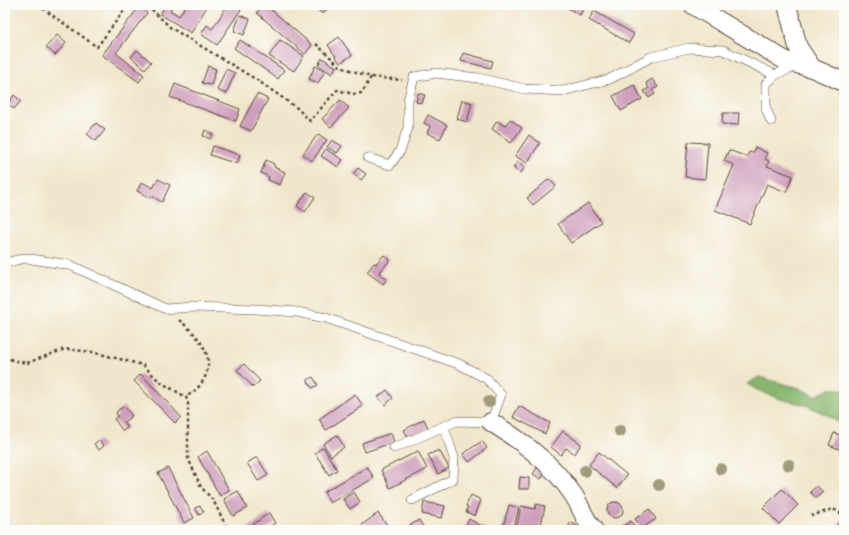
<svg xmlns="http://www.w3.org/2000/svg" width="849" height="535" viewBox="0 0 849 535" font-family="'Old Standard TT',serif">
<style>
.forest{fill:#88b66f;stroke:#627046}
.building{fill:#cfa0bd}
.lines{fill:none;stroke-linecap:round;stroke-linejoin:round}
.service-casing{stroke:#564638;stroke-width:10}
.minor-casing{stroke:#564638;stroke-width:20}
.path{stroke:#564638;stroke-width:2.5;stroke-dasharray:3 3;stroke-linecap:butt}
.service{stroke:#fff;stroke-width:9}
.minor{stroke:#fff;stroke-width:18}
.tree{fill:#9f9b7c}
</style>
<rect width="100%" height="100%" fill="#fdfcf7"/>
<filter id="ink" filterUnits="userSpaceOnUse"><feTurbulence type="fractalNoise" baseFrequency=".025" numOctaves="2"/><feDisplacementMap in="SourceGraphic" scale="8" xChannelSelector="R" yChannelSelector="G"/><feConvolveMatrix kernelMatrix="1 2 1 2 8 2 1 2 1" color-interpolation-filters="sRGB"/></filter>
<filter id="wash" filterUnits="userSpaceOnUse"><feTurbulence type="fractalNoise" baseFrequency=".012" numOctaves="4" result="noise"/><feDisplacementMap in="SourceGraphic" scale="16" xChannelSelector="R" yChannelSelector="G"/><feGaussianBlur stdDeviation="0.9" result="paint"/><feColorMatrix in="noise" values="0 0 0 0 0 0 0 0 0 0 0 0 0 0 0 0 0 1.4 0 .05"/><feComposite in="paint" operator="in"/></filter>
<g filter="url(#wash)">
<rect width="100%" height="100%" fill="#f0e6cb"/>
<path class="forest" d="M759,377L799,388L815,396L830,389H844V426L827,415L806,405L780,399L757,390L747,384Z"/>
<g id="blocks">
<g class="building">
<path d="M166,5H173L170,10L179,16L186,5H208L191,33L160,14Z"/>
<path d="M228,5H244L217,45L201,34L207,25L212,29Z"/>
<path d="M263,5H266L312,45L305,54L257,13Z"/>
<path d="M318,5H327L329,6L323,14L316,9Z"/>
<path d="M567,5H585L580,15L566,7Z"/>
<path d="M139,7L147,13L116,53L144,75L139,82L102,55Z"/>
<path d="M594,11L634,34L629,43L589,20Z"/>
<path d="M240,15L250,19L244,35L234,31Z"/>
<path d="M57,35L66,43L55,55L46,47Z"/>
<path d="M339,37L352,55L340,63L328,45Z"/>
<path d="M240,40L284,70L278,79L234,48Z"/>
<path d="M280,40L304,56L294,71L269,56Z"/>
<path d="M137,50L151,62L145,69L131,57Z"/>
<path d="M463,53L493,61L491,68L461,61Z"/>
<path d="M322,58L336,67L332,74L318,65Z"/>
<path d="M208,66L216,69L211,85L202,83Z"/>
<path d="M315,66L325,71L318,83L309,79Z"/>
<path d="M226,69L235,73L226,94L217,90Z"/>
<path d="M652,79L658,87L652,90L655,94L649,98L644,91L649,88L646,83Z"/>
<path d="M175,84L240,109L236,121L170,97Z"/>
<path d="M634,85L642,99L621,111L613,96Z"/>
<path d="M418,93L425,95L422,103L416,102Z"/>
<path d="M257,94L268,99L251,131L240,126Z"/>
<path d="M14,95L21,101L14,109L8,104Z"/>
<path d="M340,100L349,108L331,127L322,119Z"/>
<path d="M462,100L472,103L467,122L457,119Z"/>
<path d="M723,113H739L738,125L722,124Z"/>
<path d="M428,115L447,125L440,139L427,133L430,126L424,123Z"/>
<path d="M510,119L522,128L511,143L492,129L497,121L505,126Z"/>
<path d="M96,123L105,130L96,141L87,134Z"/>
<path d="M205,130L213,134L211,139L203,136Z"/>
<path d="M318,134L327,140L312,161L303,154Z"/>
<path d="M529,135L540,143L527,163L515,156Z"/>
<path d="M332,140L342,146L337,153L327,147Z"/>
<path d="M688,142L708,143L705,179L685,177Z"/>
<path d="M213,146L240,155L237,164L210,155Z"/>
<path d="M755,147L767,153L765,159L769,161L767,166L793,176L786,192L767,184L750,224L715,210L734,165L724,161L729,150L747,157L749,152L753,153Z"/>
<path d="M326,149L343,160L338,167L321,156Z"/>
<path d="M266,160L274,164V167L285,172L280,185L268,180L269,177L261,173Z"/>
<path d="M518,162L525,167L521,173L513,168Z"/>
<path d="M358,168L366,174L361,180L353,174Z"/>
<path d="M158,179L170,185L162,202L152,196L151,198L137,191L142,182L153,188Z"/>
<path d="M549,179L556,186L533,205L527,198Z"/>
<path d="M307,192L315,197L305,212L297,206Z"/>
<path d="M588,203L601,222L571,243L558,224Z"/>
<path d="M384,255L390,260L379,273L387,279L383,284L367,272L374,263L376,264Z"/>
<path d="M244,364L260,381L253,387L237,370Z"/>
<path d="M141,374L181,417L175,423L134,381Z"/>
<path d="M313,377L318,385L312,388L307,380Z"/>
<path d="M387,390L393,398L385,405L378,397Z"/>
<path d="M355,394L363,406L326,430L319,419Z"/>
<path d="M124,406L132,416L124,422L128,427L123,431L114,419L118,416L116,412Z"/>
<path d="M519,406L550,423L545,434L513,417Z"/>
<path d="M424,419L428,428L409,439L404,430Z"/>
<path d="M563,431L581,444L575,454L566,448L561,455L551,447Z"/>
<path d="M391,433L394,442L365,452L362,443Z"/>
<path d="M834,433L844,436L839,449L829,445Z"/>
<path d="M337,435L344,447L331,456L323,444Z"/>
<path d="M99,440L104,446L99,450L94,444Z"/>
<path d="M482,441L487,448L469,462L463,454Z"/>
<path d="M323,447L337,470L329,475L315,453Z"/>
<path d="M439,450L449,468L438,474L428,455Z"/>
<path d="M207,451L229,490L220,496L198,457Z"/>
<path d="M418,451L427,469L390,488L381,470Z"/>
<path d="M599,452L627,475L617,488L589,465Z"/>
<path d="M257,457L268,475L258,481L247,463Z"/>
<path d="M367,467L374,478L330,503L324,492Z"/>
<path d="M168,468L194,518L184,523L158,473Z"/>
<path d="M537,468L545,472L541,479L533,474Z"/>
<path d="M520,477L529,478V489H519Z"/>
<path d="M817,486L823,492L816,498L810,492Z"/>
<path d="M782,489L798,505L779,524L763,508Z"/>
<path d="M238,491L247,508L233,516L224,499Z"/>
<path d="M354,492L360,502L350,509L343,499Z"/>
<path d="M471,495L481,500L475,516L466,512L468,507L466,506Z"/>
<path d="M424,502L445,506L442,518L422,514Z"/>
<circle cx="615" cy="510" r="8"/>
<path d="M536,504L545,506L540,530H516L521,506L535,509Z"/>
<path d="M509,505L519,508L513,530H502Z"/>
<path d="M200,506L204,512L199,515L195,508Z"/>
<path d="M649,509L656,519L642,528L635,519Z"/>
<path d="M269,513L275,523L264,530H245Z"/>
<path d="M378,513L391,530H355Z"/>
<path d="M843,518L844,519V530H832Z"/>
<path d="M469,519L488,530H470L465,527Z"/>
<path d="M419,520L425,530H409L407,527Z"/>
<path d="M631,521L635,527L631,530H617Z"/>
<path d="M571,522L580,528L579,530H566Z"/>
</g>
</g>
</g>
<g filter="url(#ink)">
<use href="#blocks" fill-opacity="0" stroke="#564638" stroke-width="1"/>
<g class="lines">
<defs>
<g id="service">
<path d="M771,121L766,109V84L775,75L796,66"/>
<path d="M368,158L390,165L400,151L408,128V101L414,77L436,73L478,78L525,89L563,91L610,79L651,57L689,48L723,50L775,75"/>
<path d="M5,263L25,258L70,265L166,309L192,307L256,309L297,312L326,318L459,364L487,379L501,395L491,422L456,421L394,448"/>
<path d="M412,500L426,493L453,479L454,458L444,427"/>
</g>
<g id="minor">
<path d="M693,5L786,61L812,68"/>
<path d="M787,5L798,47L812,68L844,82"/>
<path d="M491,422C521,441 552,463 572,493C581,505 583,518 594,530"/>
</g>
</defs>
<use href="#service" class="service-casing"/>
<use href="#minor" class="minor-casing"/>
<g class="path">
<path d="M38,5L97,47L128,5"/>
<path d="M150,5L149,7L171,28L257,80L297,108L310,121L337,90L353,94L362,93L371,77"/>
<path d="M316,44L341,67L371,77L402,80"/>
<path d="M179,320C199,336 220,359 200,385C197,390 191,393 186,397"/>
<path d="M5,355L12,360L27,363L65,349L92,352L143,365L160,382L186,397L188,403V458L201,487L213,500L228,530"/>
<path d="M811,516L833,509L844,515"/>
</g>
<use href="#service" class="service"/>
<use href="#minor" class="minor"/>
</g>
<g class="tree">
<circle cx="489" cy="402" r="6"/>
<circle cx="620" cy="431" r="6"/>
<circle cx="789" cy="465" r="6"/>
<circle cx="721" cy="469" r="6"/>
<circle cx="585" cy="471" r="6"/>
<circle cx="659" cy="485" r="6"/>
</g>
</g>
<rect width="849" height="535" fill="none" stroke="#fdfcf7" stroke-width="20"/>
</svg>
